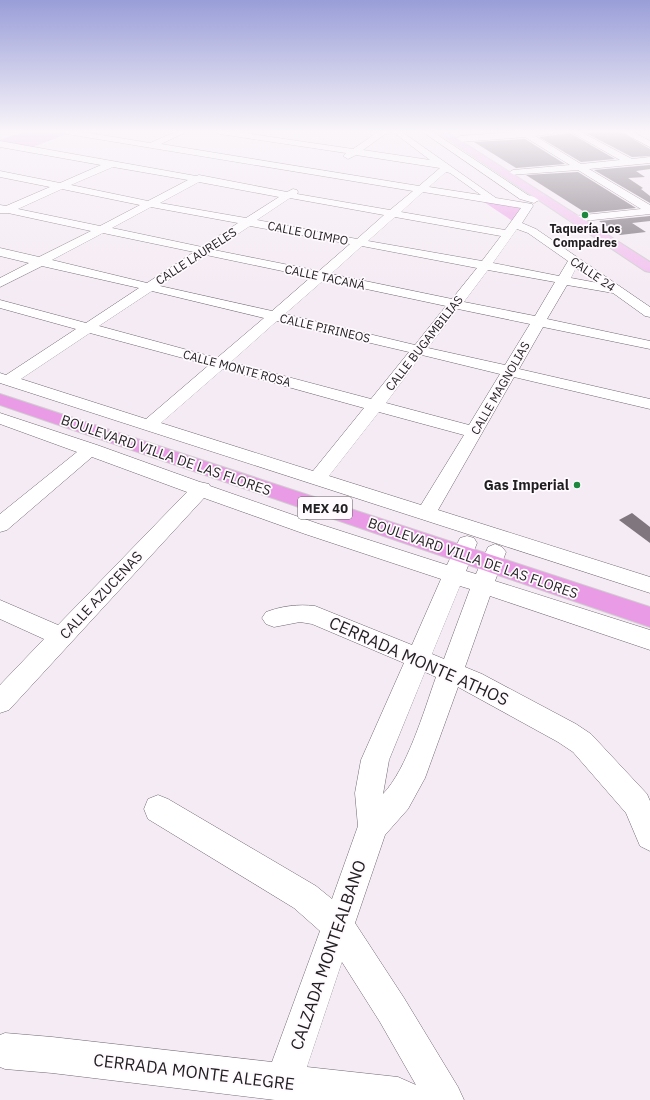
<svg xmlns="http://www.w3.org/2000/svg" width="650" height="1100" viewBox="0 0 650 1100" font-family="'IBM Plex Sans',sans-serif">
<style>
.green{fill:#eeaaea}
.building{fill:#7f767e}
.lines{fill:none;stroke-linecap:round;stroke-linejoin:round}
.minor-casing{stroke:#726971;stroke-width:1}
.major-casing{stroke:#cecece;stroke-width:2}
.highway-casing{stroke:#cecece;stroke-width:2}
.minor{fill:#fff;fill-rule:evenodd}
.major{fill:#f2c3ef;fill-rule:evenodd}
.highway{fill:#ea9be5;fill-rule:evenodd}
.poi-dot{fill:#1c873d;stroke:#fefafe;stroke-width:1.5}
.labels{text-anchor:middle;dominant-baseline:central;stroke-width:3.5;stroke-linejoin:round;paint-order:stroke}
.far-poi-label{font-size:12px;font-weight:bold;fill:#211e21;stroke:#fefafe}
.far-street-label{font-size:12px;fill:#211e21;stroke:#fefafe}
.shield{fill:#fefafe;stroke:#636063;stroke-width:1}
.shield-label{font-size:13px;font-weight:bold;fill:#211e21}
.street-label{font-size:14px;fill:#211e21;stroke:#fefafe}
.poi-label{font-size:14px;font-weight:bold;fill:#211e21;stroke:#fefafe;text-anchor:end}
.near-street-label{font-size:17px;fill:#211e21;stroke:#fefafe}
</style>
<rect width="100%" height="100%" fill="#f5ebf4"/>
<g class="green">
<path d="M23,132L69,133L25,150L0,146V140Z"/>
<path d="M481,200L527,206L514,222Z"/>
</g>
<g class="building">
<path d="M584,132H621L650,149V156L632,157Z"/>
<path d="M570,133L615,159L581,162L539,137Z"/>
<path d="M525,139L565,164L516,168L474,142Z"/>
<path d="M650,165V169L636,171L645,177L628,178L643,188L641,189L650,196V203L594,170Z"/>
<path d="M578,172L636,208L586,213L526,175Z"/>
<path d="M650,216V221L632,223L646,232L620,235L599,221Z"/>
<path d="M632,513L650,527V543L619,520Z"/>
</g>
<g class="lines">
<defs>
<g id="minor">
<path d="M63,132H83L150,143L175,132H186L161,144L419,186L440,168L356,155L348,159L343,156L346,153L220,134L216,132H237L353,149L378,132H388L363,150L430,160L393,132H402L496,198L532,204L533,206L522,223L536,229L650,307V317L645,316L613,293L567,285L547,319L650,341V349L543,327L519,369L650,399V409L514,377L438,510L650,577V593L0,383V373L6,375L76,329L0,308V300L86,323L139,288L42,266L0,287V278L29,263L0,256V248L39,257L91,231L8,213H0V205L6,206L50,187L0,177V171L60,183L101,165L0,147V141L196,176L199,175L287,192L293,189L297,190L298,192L297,194L390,210L413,191L67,134ZM113,167L188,180L148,201L71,185ZM446,172L450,173L481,195L429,187ZM199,182L279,197L246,218L160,203ZM62,189L140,205L100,226L18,209ZM423,192L521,208L505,230L401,212ZM290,198L384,215L357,239L257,220ZM151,207L238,223L202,247L112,228ZM395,217L501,236L482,261L368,241ZM250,226L350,244L319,271L214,250ZM517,229L528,233L568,261L559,276L493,263ZM103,233L194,252L147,283L52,260ZM362,246L477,268L452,299L331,274ZM206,255L311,277L272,311L160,286ZM576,268L598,283L571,278ZM488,270L555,282L535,316L464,302ZM324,280L446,306L415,345L285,314ZM152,291L264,318L217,358L99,326ZM458,309L530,324L505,365L428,348ZM277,321L409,352L371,399L231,362ZM90,333L209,365L146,419L21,379ZM422,355L500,374L469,425L386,403ZM223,369L364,408L313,471L161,423ZM379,412L464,435L421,505L329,476Z"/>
<path d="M423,132H433L528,195L538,198L539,200L534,203L520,199Z"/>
<path d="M518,132H555L551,134L535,136L581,164L620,160L571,132H581L632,159L650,157V163L589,169L650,205V214L574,222L570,221L569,219L570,217L574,216L641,209L578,170L510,175L508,173L513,170L570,165L525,137L460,142L456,139L460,136Z"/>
<path d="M622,132H633L650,141V147Z"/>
<path d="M0,413L97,445L200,482L209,484L210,486L319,524L447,565L460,538L467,536L474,538L477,543L466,571L476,574L488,547L495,544L502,547L506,552L495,581L650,630V650L490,596L465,667L482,674L576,724L591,734L647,794L650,801V851L640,846L626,813L573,752L558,742L458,687L425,778L408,809L385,835L355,923L404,998L458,1087L464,1100H424L423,1099L424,1100H275L52,1073L5,1069L0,1067V1035L5,1033L52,1037L272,1062L320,931L294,908L148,819L144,809L148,799L158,795L168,799L316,886L332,899L358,826L355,793L361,760L404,663L312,624L300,622L274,627L266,624L262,618L266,612C282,606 298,604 315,606L412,645L441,579L305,534L204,498L9,710L0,713V685L44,639L0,619V600L58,625L187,492L92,457L7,530L0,532V514L77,452L0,424ZM460,586L470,589L444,659L432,654ZM425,672L436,677C424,711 407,769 383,794L389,760ZM342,962L380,1022L416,1085L398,1077L307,1067Z"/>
</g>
<path id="major" d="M437,132H447L650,262V272L645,271Z"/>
<path id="highway" d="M0,394L650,607V627L0,405Z"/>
</defs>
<use href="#minor" class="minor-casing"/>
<use href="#major" class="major-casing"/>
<use href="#highway" class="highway-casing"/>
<use href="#minor" class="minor"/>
<use href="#major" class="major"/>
<use href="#highway" class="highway"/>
</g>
<linearGradient id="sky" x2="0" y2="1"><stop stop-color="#999ed8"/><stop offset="0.46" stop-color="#faf6fa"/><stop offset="1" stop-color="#faf6fa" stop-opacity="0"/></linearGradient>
<rect width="650" height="286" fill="url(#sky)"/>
<g class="poi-dot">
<circle cx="585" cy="215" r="4"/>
<circle cx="577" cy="485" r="4"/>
</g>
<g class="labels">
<g class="far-poi-label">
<text x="585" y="228">Taquería Los<tspan x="585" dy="14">Compadres</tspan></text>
</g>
<g class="far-street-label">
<text transform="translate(308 233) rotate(11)">CALLE OLIMPO</text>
<text transform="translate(196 256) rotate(-33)">CALLE LAURELES</text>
<text transform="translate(593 274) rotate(34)">CALLE 24</text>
<text transform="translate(325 277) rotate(12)">CALLE TACANÁ</text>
<text transform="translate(325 328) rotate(13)">CALLE PIRINEOS</text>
<text transform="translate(424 343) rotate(-52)">CALLE BUGAMBILIAS</text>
<text transform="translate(237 368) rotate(15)">CALLE MONTE ROSA</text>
<text transform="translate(500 388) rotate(-60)">CALLE MAGNOLIAS</text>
</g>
<rect class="shield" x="298" y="497" width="54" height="22" rx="3"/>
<g class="shield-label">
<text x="325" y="508">MEX 40</text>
</g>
<g class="street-label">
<text transform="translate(166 455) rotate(19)">BOULEVARD VILLA DE LAS FLORES</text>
<text transform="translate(473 558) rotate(19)">BOULEVARD VILLA DE LAS FLORES</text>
<text transform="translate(101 595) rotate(-47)">CALLE AZUCENAS</text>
</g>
<g class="poi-label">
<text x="569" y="485">Gas Imperial</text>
</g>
<g class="near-street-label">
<text transform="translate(419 661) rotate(24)">CERRADA MONTE ATHOS</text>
<text transform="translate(328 955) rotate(-71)">CALZADA MONTEALBANO</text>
<text transform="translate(194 1072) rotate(7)">CERRADA MONTE ALEGRE</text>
</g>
</g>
</svg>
